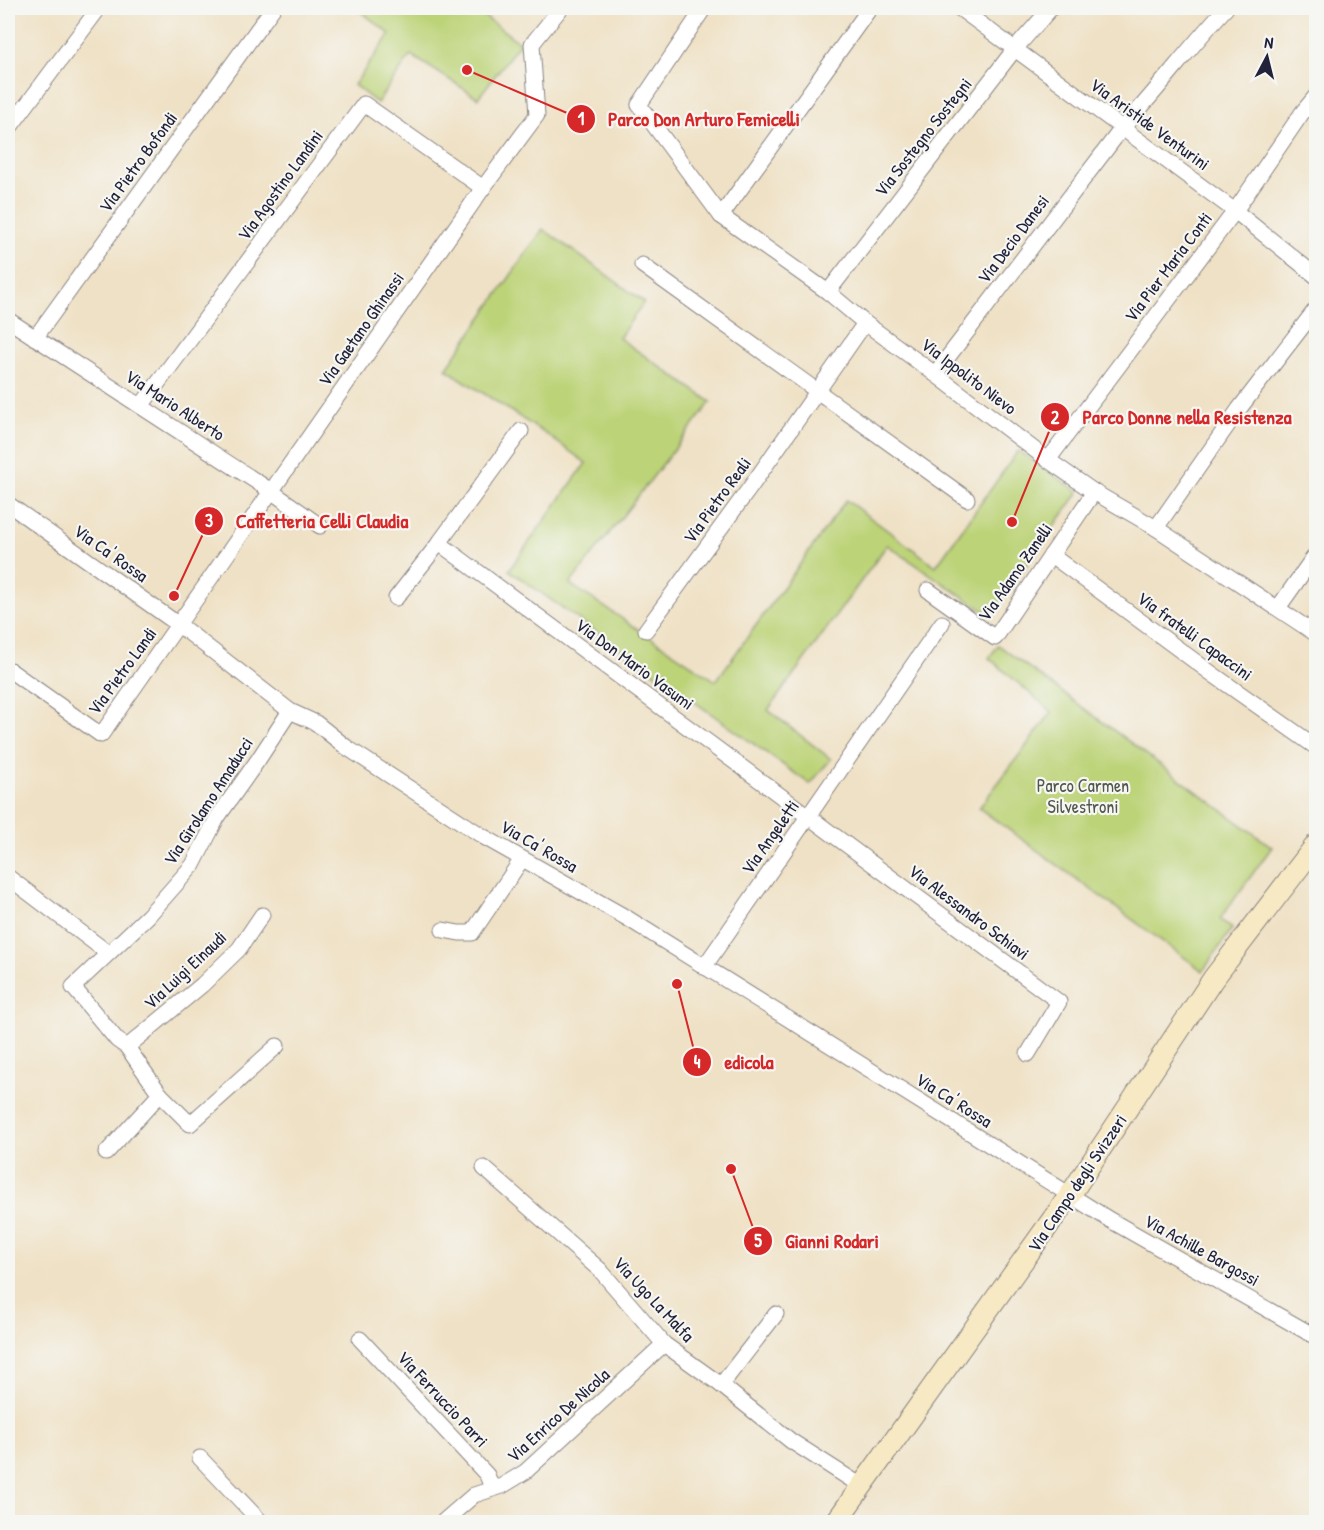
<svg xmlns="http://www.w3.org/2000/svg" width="1324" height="1530" viewBox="0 0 1324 1530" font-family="'Patrick Hand',sans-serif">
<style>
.green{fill:#bcd377;stroke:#6f7a59;stroke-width:1.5}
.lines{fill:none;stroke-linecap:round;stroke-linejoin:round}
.street-casing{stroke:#888280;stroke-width:17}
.secondary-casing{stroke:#888280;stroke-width:23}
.street{stroke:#fff;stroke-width:15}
.secondary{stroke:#f7e9c3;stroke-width:21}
.labels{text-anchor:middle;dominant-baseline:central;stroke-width:4.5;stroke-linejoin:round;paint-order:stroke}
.street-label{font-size:18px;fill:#22223b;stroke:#f6f6f2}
.park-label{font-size:18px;fill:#50574d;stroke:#f6f6f2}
.leader{fill:none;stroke:#d62828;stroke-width:2}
.callout-dot{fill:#d62828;stroke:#f6f6f2;stroke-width:2}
.mark-label{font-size:18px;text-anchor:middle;font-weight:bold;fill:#fff}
.callout-label{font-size:20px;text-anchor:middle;font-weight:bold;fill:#d62828;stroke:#f6f6f2;stroke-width:4.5;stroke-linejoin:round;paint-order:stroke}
</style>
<rect width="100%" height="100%" fill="#f6f6f2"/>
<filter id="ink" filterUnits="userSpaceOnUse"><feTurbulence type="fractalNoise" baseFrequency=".0167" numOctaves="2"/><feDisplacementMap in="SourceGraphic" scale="12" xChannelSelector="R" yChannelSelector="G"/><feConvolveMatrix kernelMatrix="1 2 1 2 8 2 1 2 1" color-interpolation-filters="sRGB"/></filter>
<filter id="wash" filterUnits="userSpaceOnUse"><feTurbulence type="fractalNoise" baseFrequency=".008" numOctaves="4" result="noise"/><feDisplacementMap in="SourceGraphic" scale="24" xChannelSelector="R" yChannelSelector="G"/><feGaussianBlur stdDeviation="1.35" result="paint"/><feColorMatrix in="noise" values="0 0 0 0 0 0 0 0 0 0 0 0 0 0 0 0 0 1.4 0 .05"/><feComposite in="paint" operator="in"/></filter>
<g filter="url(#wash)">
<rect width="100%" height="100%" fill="#efe1c5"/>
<g class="green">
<path d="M356,8H473L520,43L478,98L411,55L377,103L354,85L390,34Z"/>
<path d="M543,229L644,302L619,338L711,402L570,584L716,681L846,500L936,566L1018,451L1079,492L990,615L887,545L768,710L831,759L810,784L509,570L586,463L546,434L446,369Z"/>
<path d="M998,645L1272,847L1220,919L1232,929L1203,971L979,808L1052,712L989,658Z"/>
</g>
</g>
<g filter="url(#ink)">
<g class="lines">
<defs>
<g id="street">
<path d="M704,8L639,105L721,216L828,292L865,323L935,374L1048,460L1094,492L1156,528L1316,634"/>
<path d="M959,8L1235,211L1316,276"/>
<path d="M8,130L99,8"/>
<path d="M721,216L870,8"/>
<path d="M642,265L967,499"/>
<path d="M828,292L1014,50L1051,8"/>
<path d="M8,320L271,491L320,526"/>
<path d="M35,338L273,8"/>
<path d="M935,374L1123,127C1159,89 1190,46 1226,8"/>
<path d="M141,406L364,104L483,188"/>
<path d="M521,431L439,543L1059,1002L1028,1054"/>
<path d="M1048,460L1235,211L1302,113L1316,96"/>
<path d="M8,504L179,625L290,711L316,723L346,747L484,837L627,918L1110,1220L1316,1337"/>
<path d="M1156,528L1239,409L1316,309"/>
<path d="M1051,555L1211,673L1316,747"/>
<path d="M928,590L995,638L1094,492"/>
<path d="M396,598L439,543"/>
<path d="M1278,608L1316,554"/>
<path d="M646,630L752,485L865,323"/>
<path d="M8,669L101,735L483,188L537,115L532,44L561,8"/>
<path d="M8,877L108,953"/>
<path d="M443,930L459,933H472L522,859"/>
<path d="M704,967L942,623"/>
<path d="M277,1046L190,1124L160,1094L127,1047L117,1040L73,987L148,916L193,865L217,818L258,760L290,711"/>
<path d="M127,1047L202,985L239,949L262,915"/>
<path d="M106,1153L160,1094"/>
<path d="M484,1168L600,1270L664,1344L721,1385L791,1441L863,1487"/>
<path d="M360,1339L487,1475L492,1488"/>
<path d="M721,1385L776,1314"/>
<path d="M200,1458L261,1522"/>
<path d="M443,1522L474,1495L502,1486L525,1472L664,1344"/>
</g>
<path id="secondary" d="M836,1522L1070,1195L1213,979L1316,845"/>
</defs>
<use href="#street" class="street-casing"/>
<use href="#secondary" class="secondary-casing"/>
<use href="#street" class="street"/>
<use href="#secondary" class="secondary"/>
</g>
</g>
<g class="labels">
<g class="street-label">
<text transform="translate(1150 124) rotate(36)">Via Aristide Venturini</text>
<text transform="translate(923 137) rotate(-52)">Via Sostegno Sostegni</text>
<text transform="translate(138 162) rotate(-54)">Via Pietro Bofondi</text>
<text transform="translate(280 185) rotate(-54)">Via Agostino Landini</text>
<text transform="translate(1013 239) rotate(-53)">Via Decio Danesi</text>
<text transform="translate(1168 267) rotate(-53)">Via Pier Maria Conti</text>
<text transform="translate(361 329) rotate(-55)">Via Gaetano Ghinassi</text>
<text transform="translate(969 376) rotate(37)">Via Ippolito Nievo</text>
<text transform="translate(175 405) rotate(33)">Via Mario Alberto</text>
<text transform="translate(717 500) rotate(-54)">Via Pietro Reali</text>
<text transform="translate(111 553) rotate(35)">Via Ca' Rossa</text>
<text transform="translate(1015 572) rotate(-55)">Via Adamo Zanelli</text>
<text transform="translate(1195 636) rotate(36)">Via fratelli Capaccini</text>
<text transform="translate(635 664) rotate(36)">Via Don Mario Vasumi</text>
<text transform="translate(122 671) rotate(-54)">Via Pietro Landi</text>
<text transform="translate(208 801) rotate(-57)">Via Girolamo Amaducci</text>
<text transform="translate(770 837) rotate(-55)">Via Angeletti</text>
<text transform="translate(539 846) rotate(30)">Via Ca' Rossa</text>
<text transform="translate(969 912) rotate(37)">Via Alessandro Schiavi</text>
<text transform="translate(185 970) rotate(-43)">Via Luigi Einaudi</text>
<text transform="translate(954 1100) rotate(32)">Via Ca' Rossa</text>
<text transform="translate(1077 1183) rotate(-56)">Via Campo degli Svizzeri</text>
<text transform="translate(1202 1250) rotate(29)">Via Achille Bargossi</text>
<text transform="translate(654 1299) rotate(47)">Via Ugo La Malfa</text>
<text transform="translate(443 1399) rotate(47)">Via Ferruccio Parri</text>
<text transform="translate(558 1415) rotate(-42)">Via Enrico De Nicola</text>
</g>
<g class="park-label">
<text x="1083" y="785">Parco Carmen<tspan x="1083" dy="21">Silvestroni</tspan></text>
</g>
</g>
<path class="leader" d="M467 70L581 119M1012 522L1055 417M174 596L209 521M677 984L697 1062M731 1169L758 1241"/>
<g class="callout-dot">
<circle cx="467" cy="70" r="6"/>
<circle cx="1012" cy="522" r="6"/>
<circle cx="174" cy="596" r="6"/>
<circle cx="677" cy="984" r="6"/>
<circle cx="731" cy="1169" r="6"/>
<circle cx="581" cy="119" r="15"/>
<circle cx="1055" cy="417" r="15"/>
<circle cx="209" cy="521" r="15"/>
<circle cx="697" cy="1062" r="15"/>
<circle cx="758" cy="1241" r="15"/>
</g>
<g class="mark-label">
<text x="581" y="125">1</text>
<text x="1055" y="424">2</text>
<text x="209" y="527">3</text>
<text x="697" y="1068">4</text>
<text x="758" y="1247">5</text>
</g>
<g class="callout-label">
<text x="704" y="126">Parco Don Arturo Femicelli</text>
<text x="1187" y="424">Parco Donne nella Resistenza</text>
<text x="322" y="528">Caffetteria Celli Claudia</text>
<text x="749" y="1069">edicola</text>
<text x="832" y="1248">Gianni Rodari</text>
</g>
<rect width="1324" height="1530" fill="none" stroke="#f6f6f2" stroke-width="30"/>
<g transform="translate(1267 57) rotate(7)" stroke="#f6f6f2" stroke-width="4.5" paint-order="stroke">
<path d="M0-4.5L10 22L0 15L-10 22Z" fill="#22223b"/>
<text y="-9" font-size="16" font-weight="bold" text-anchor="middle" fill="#22223b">N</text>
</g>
</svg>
